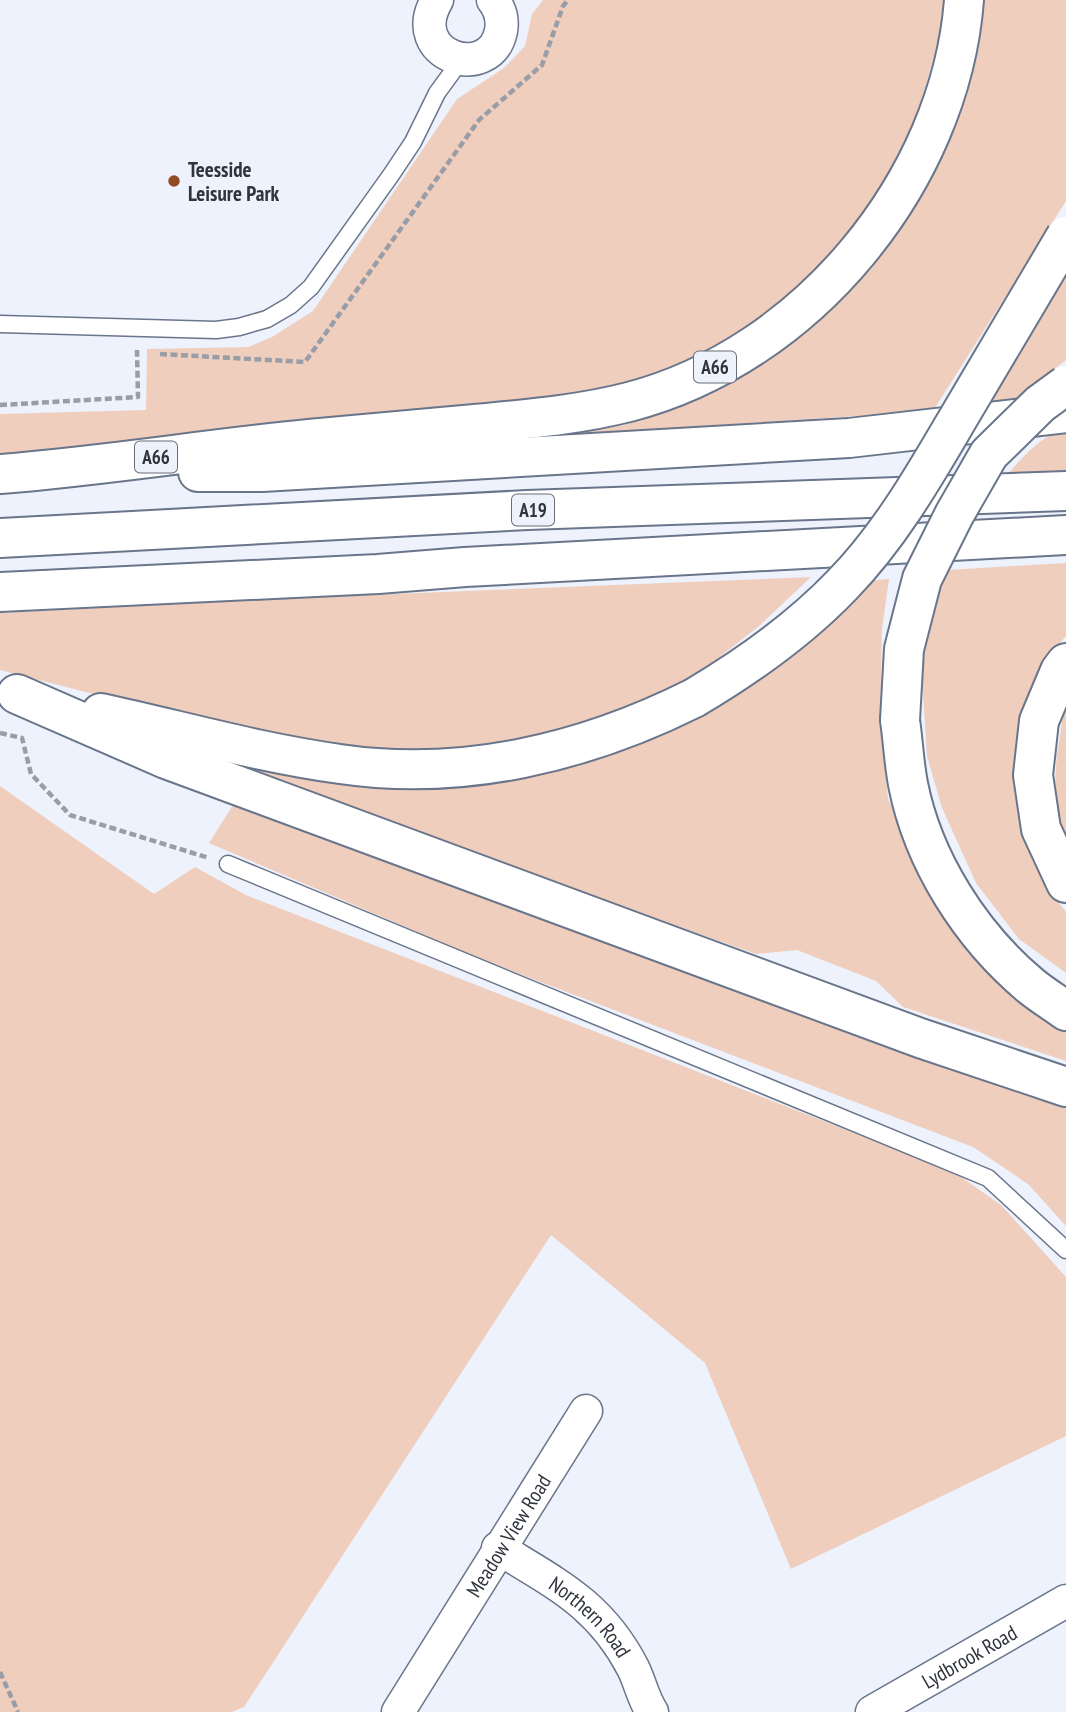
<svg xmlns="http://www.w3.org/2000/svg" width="1066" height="1712" viewBox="0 0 1066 1712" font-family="'PT Sans Narrow',sans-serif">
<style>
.green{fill:#efcebe}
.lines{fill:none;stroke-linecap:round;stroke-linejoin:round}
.service-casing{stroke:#69758a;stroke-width:19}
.minor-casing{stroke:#69758a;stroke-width:35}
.trunk-casing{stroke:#69758a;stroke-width:42}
.path{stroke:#989da6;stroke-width:4.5;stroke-dasharray:7 3.5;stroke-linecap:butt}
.service{stroke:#fff;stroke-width:16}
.minor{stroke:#fff;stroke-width:32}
.trunk{stroke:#fff;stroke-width:38}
.trunk-bridge-casing{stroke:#69758a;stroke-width:42;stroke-linecap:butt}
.trunk-bridge{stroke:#fff;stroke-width:38}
.poi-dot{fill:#914b23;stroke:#edf2fc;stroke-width:2.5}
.labels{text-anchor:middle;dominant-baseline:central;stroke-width:6;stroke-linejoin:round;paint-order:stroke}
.shield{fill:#edf2fc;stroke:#686d76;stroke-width:2}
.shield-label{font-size:19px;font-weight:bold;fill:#2f343d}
.poi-label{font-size:21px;font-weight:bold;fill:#2f343d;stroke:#edf2fc;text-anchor:start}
.street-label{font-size:21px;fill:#2f343d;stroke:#edf2fc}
</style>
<rect width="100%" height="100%" fill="#edf2fc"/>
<g class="green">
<path d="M543,0H943V24L917,116L870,208L842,247L779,311L679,367L613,389L109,449L0,454V414L146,410L147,349L248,347L272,337L313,311L457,99L504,68L525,46L532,14Z"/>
<path d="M978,0H1066V201L933,411L567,435L625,425L746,374L830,309L872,268L924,185Z"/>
<path d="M1066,267V360L997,413L978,411Z"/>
<path d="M1066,430V470L1009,473C1023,456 1044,433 1066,430Z"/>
<path d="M1066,563V636L1055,648L1049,891L1066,912V973L1019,939L976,883L942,808L927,756L922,680L928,622L947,570Z"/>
<path d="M811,577L759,626L680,688L525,746L377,756L245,733L0,670V613L295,598Z"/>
<path d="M889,579L882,629L880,722L888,799L944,916L1066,1022V1061L903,1007L876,981L797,950L756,954L199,755L465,783L563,768L642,742L857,582Z"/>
<path d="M1066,710V841C1053,806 1053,773 1060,737C1061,728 1062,718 1066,710Z"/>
<path d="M0,786L154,894L195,867L246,895L954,1172L1001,1205L1066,1277V1436L791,1569L705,1363L551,1235L244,1707L232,1712H0Z"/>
<path d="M233,805L313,830L1066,1096V1226L1028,1184L973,1147L483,960L209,843Z"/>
</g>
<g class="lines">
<defs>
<g id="service">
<path d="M0,324L216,330L239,327L267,319L291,305L311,287L391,175L413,142L437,93L461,60"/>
<path d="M228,864L988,1178L1066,1250"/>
</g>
<g id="minor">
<path d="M437,0C404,56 490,84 501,31C503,20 500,9 493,0"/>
<path id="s1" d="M498,1548C556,1584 600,1604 633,1668C640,1682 643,1698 652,1712"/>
<path id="s2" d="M398,1712L586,1411"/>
<path id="s3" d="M872,1712L1066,1601"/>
</g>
<g id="trunk">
<path d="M198,472H262L849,438L1066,413"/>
<path d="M0,474C103,466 206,449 309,439C364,434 420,429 475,424C527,419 578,415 629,402C806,356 950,182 964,0"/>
<path d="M0,538L527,510L1066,491"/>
<path d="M0,592L378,574L465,567L1066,535"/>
<path d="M1066,663L1060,671L1039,721L1033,775L1041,829L1066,883"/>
<path d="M17,694L166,759L920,1038L1066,1087"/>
<path d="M101,713C180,730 259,753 340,764C462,782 584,753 694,698"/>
<path d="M900,720C903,741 904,763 908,784C923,861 971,936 1031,986C1042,995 1055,1003 1066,1011"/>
</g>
</defs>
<use href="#service" class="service-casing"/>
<use href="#minor" class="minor-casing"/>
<use href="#trunk" class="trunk-casing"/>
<g class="path">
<path d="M160,354L305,362L479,120L542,65L563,6L568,0"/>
<path d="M0,405L138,397L137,350"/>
<path d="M0,733L22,738L31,774L70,815L209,858"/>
<path d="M0,1672L18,1712"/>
</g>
<use href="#service" class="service"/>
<use href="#minor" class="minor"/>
<use href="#trunk" class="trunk"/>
<defs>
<g id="trunk-bridge">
<path d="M694,698C748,666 798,631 842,585C889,537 923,478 957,420C993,359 1030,297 1066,236"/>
<path d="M900,720L904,649L922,579L954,515L989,454L1040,404L1066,385"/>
</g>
</defs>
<use href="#trunk-bridge" class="trunk-bridge-casing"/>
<use href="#trunk-bridge" class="trunk-bridge"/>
</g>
<circle class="poi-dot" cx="174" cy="181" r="7"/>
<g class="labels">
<g class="shield">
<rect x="694" y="351.5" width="42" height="31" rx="5"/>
<rect x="135" y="441.5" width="42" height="31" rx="5"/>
<rect x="512" y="494.5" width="42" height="31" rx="5"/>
</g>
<g class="shield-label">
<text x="715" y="367">A66</text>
<text x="156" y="457">A66</text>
<text x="533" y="510">A19</text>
</g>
<g class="poi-label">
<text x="188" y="169">Teesside<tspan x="188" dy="24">Leisure Park</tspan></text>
</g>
<g class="street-label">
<text stroke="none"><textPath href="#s2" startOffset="208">Meadow View Road</textPath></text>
<text stroke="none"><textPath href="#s1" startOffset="116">Northern Road</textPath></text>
<text stroke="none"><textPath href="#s3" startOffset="112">Lydbrook Road</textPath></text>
</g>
</g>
</svg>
